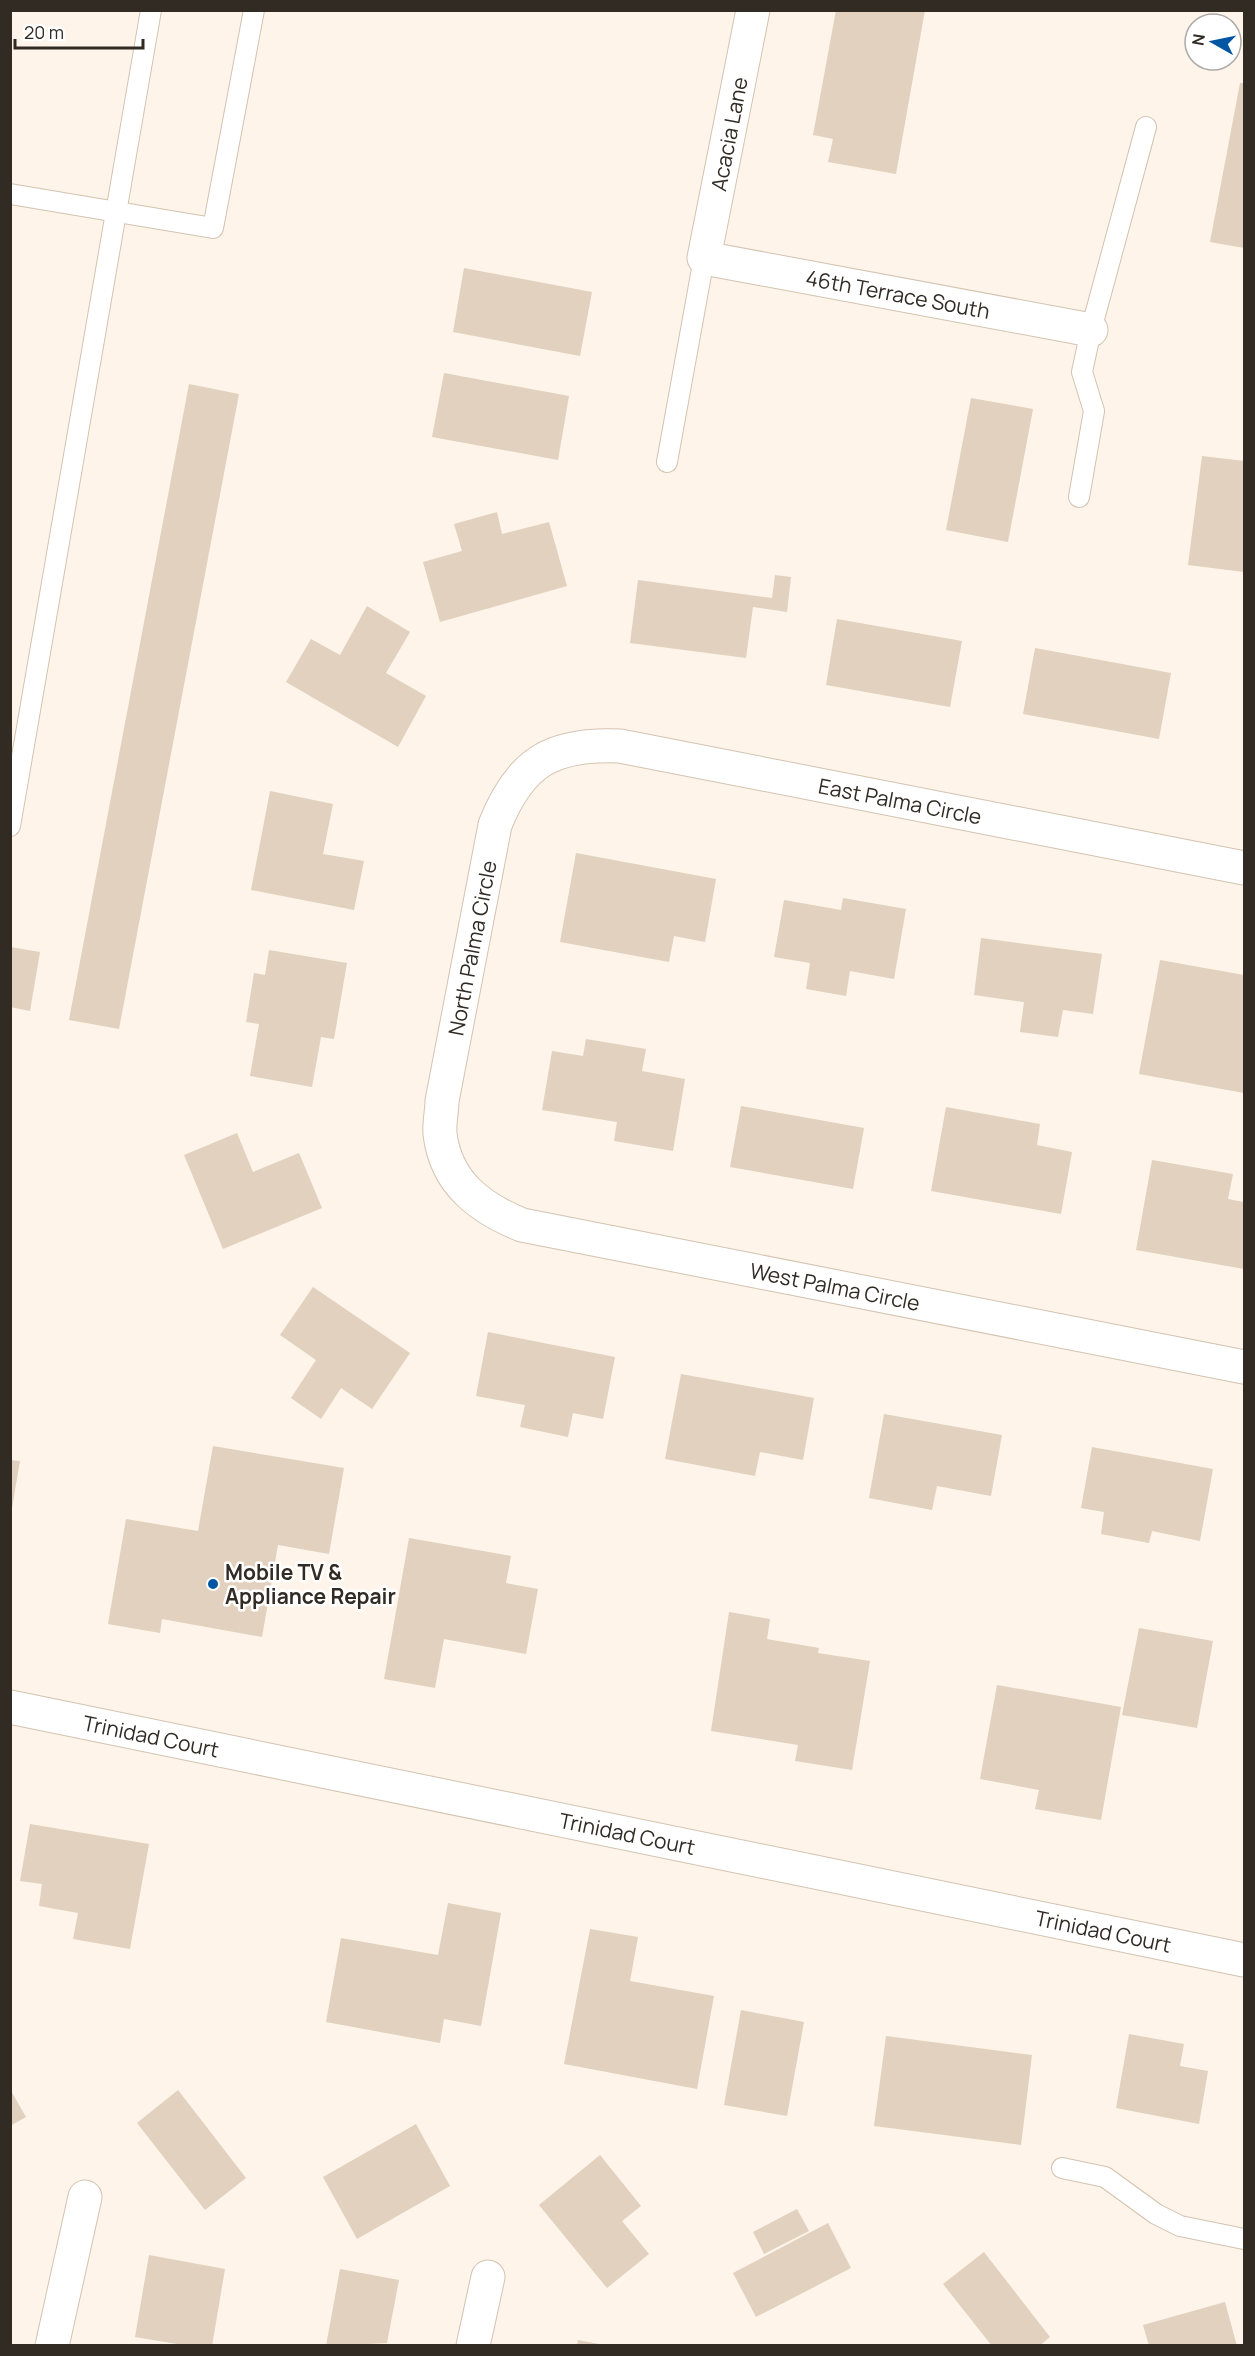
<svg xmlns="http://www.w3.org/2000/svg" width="1255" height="2356" viewBox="0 0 1255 2356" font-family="Manrope,sans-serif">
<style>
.building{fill:#e1d1be}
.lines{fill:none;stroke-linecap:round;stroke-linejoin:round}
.lane-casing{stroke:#d3c3b1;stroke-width:22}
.street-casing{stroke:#d3c3b1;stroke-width:35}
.lane{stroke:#fff;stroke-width:20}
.street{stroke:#fff;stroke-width:33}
.poi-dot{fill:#0056a3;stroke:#fff;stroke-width:2}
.labels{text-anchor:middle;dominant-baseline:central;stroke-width:5;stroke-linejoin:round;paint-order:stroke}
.street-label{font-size:21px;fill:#312b24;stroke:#fff}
.poi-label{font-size:21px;font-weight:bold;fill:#312b24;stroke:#fff;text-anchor:start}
</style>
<rect width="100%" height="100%" fill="#fef4e9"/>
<g class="building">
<path d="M836,10H925L896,174L828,162L833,139L813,135Z"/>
<path d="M1240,83H1244V248L1210,242Z"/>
<path d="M464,268L592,292L580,356L453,332Z"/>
<path d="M444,373L569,396L558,460L432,437Z"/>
<path d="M189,384L239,394L119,1029L69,1020Z"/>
<path d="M971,398L1033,409L1008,542L946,530Z"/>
<path d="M1202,456L1244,461V572L1188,565Z"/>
<path d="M497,512L502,534L549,522L567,586L440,622L423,562L462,551L454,524Z"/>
<path d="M775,575L791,577L787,612L753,607L746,658L630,643L638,580L772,598Z"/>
<path d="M367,606L410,632L386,673L426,696L398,747L286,682L311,639L340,655Z"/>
<path d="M837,619L962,641L950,707L826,685Z"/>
<path d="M1035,648L1171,673L1159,739L1023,714Z"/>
<path d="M270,791L333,804L323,854L364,861L354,910L251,890Z"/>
<path d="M576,853L716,879L705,942L674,936L669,962L560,942Z"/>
<path d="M843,898L906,909L894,979L850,971L846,996L806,989L810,963L774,957L784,900L841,910Z"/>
<path d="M981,938L1102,954L1093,1014L1063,1010L1058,1037L1020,1032L1024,1002L974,995Z"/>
<path d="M10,947L40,952L30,1011L10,1007Z"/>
<path d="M269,950L347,963L334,1039L321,1037L312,1087L250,1076L259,1024L246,1022L254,973L265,975Z"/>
<path d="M1160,960L1244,975V1093L1139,1074Z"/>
<path d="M586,1039L646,1049L642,1071L685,1079L673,1151L614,1141L617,1122L542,1110L552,1051L583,1056Z"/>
<path d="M741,1106L864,1128L853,1189L730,1167Z"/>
<path d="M946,1107L1040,1124L1037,1145L1072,1152L1061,1214L931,1191Z"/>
<path d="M237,1133L253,1172L299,1153L322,1208L223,1249L184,1155Z"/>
<path d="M1152,1160L1233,1174L1228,1199L1244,1202V1269L1136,1250Z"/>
<path d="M313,1287L410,1353L372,1409L341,1388L321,1419L291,1398L316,1360L280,1335Z"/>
<path d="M488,1332L615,1357L603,1419L573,1413L568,1437L520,1427L525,1405L476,1396Z"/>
<path d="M681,1374L814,1398L803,1460L760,1452L755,1476L665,1459Z"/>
<path d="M884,1414L1002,1435L991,1496L937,1486L932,1510L869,1498Z"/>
<path d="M213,1446L344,1468L329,1554L278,1545L262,1637L162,1619L160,1633L108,1624L126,1519L198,1531Z"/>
<path d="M1092,1447L1213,1469L1200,1541L1152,1531L1149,1543L1101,1534L1104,1512L1081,1508Z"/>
<path d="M10,1460L20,1461L12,1508H10Z"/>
<path d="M409,1538L511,1556L506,1583L538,1589L526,1654L444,1639L435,1688L384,1679Z"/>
<path d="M729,1612L770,1619L767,1639L819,1648L818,1653L870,1661L852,1770L795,1761L798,1745L711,1731Z"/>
<path d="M1139,1628L1213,1641L1197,1728L1122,1715Z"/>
<path d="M997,1685L1121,1707L1101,1820L1035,1809L1039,1790L980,1779Z"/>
<path d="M30,1824L149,1844L130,1949L73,1939L78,1913L39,1906L42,1884L20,1881Z"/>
<path d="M448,1903L501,1913L481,2026L444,2019L440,2043L326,2022L341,1938L438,1955Z"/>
<path d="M590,1929L638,1937L630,1981L714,1996L697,2089L564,2064Z"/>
<path d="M741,2010L804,2022L787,2116L724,2105Z"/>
<path d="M1129,2034L1184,2044L1180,2066L1208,2071L1199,2124L1116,2108Z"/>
<path d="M886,2036L1032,2055L1021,2145L874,2126Z"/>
<path d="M10,2089L26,2117L10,2126Z"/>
<path d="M178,2090L246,2178L205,2210L137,2123Z"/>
<path d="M416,2124L450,2186L357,2239L323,2177Z"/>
<path d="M600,2155L641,2206L622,2221L649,2254L607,2288L539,2205Z"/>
<path d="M797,2209L809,2231L764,2254L753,2232Z"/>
<path d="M828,2223L851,2268L756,2317L733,2273Z"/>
<path d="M984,2252L1050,2337L1039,2346H992L943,2284Z"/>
<path d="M149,2255L225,2269L212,2346H189L135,2337Z"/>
<path d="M340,2269L399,2280L387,2343L326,2346Z"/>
<path d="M1225,2302L1237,2346H1149L1143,2325Z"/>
<path d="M578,2340L599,2344V2346H577Z"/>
</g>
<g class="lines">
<defs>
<g id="lane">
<path d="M10,194L213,228L254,10"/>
<path d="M667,462L704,258"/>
<path d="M1079,497L1094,411L1082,372L1091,330L1146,127"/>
<path d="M10,826L151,10"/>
<path d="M1062,2168L1105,2177L1156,2214L1180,2226L1244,2239"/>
</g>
<g id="street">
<path id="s1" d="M753,10L704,258L1091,330"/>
<path id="s2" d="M1244,868L620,746C552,743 520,762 495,825L442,1101C442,1111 439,1123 440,1134C446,1183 480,1208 522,1225L1244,1367"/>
<path id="s3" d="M10,1707L1244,1960"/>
<path d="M52,2346L85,2197"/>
<path d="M473,2346L488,2277"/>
</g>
</defs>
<use href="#lane" class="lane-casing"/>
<use href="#street" class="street-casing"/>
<use href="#lane" class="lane"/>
<use href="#street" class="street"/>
</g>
<circle class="poi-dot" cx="213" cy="1584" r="6"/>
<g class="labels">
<g class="street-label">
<text transform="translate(729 134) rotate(-79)">Acacia Lane</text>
<text stroke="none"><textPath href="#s1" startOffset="450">46th Terrace South</textPath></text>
<text transform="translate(900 801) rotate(11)">East Palma Circle</text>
<text transform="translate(472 948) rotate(-79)">North Palma Circle</text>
<text stroke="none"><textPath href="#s2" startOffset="1560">West Palma Circle</textPath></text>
<text stroke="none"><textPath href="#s3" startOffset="144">Trinidad Court</textPath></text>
<text stroke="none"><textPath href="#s3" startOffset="630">Trinidad Court</textPath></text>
<text stroke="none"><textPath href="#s3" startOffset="1116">Trinidad Court</textPath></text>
</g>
<g class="poi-label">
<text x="225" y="1572">Mobile TV &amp;<tspan x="225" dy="24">Appliance Repair</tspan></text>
</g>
</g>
<rect width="1255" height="2356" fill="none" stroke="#312b24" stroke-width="24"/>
<g transform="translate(1213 42) rotate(279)"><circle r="28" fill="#ffffff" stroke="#adaaa7" stroke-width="1.5"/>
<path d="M0-4.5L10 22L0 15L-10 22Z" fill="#0056a3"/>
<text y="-9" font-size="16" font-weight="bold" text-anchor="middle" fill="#312b24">N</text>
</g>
<path d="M15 39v9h128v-9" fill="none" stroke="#312b24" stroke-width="3"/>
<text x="24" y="39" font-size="18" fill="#312b24" stroke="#ffffff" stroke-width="4.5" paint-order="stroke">20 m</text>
</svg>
